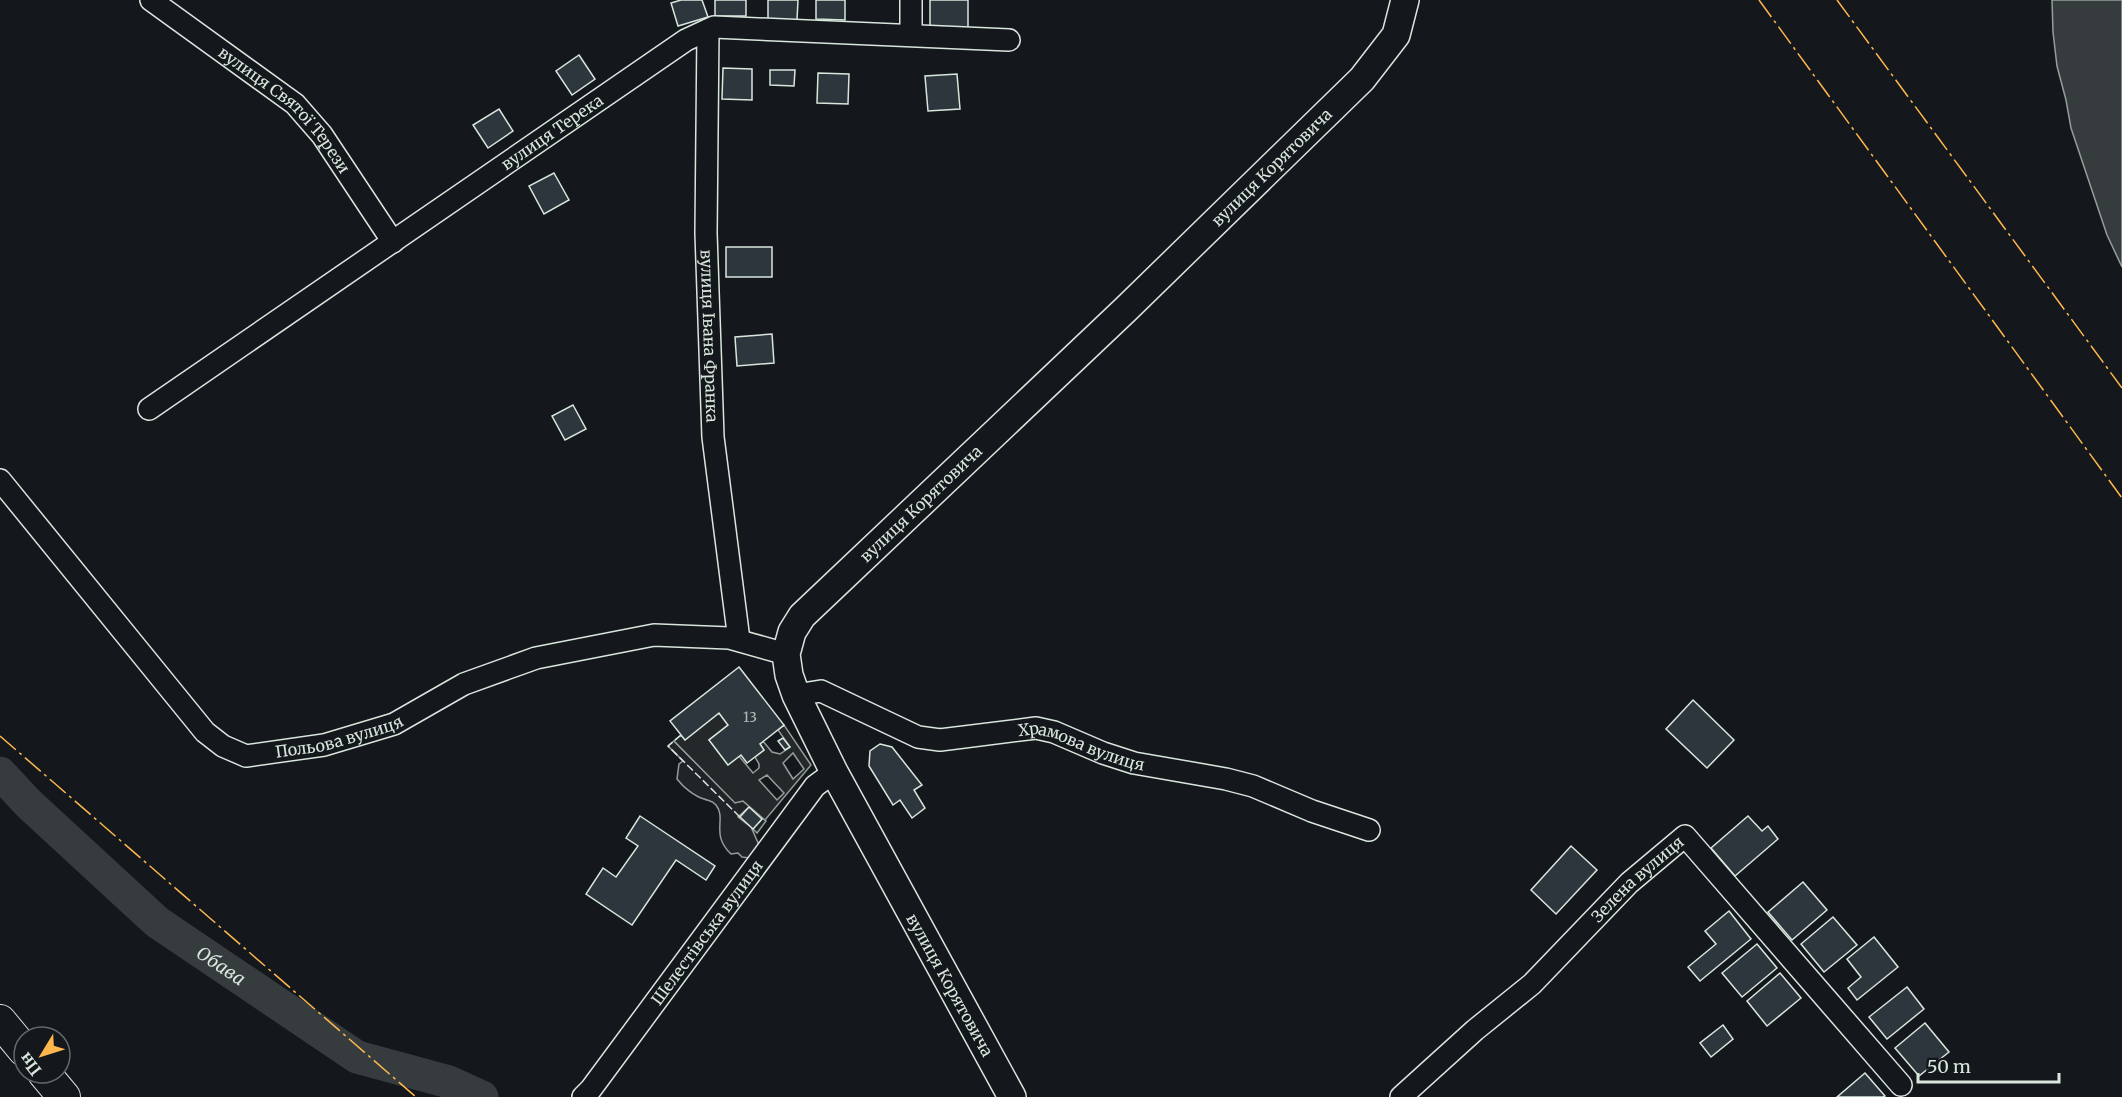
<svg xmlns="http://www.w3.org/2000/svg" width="2122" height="1097" viewBox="0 0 2122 1097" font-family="Merriweather,serif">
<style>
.green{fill:#202428;stroke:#939e99;stroke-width:1.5}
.parking{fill:#24282b;stroke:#939e99;stroke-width:1.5;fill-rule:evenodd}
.water{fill:#363b3e;stroke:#939e99;stroke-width:1.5}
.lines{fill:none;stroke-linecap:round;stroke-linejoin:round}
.river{stroke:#363b3e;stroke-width:33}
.building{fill:#2c363c;stroke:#d8e6dc;stroke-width:1.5}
.minor-casing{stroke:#d8e6dc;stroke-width:24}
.major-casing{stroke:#d8e6dc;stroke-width:30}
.highway-casing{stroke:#d8e6dc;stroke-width:34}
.minor{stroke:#14181c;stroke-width:21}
.major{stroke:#14181c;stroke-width:27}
.highway{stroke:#14181c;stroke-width:32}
.fence{stroke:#d8e6dc;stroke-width:1.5;stroke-dasharray:8 3;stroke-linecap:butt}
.power{stroke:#ffb74d;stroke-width:1.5;stroke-dasharray:21 4.5 3 4.5;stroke-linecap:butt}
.labels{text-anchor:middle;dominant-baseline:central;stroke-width:4.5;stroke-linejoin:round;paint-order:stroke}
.number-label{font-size:14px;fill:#adbab4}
.street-label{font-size:16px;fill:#d8e6dc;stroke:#14181c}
.water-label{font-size:18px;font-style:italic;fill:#d8e6dc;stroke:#14181c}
</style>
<rect width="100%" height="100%" fill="#14181c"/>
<path class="green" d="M674,741L735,802L743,801L766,821L757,833L753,829L762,819L749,807L738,817L751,827L759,845L749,858L742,857L738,853L731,854C710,834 727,819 716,805C712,800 709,801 704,799C694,796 683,787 677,779L679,764L683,761L668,746Z"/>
<path class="parking" d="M719,713L728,725L709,740L728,765L739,756L753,773L759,768V764L755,757L764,750L760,744L763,741L772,752L780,754L790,747L778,730L784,725L811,765L765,820L743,801L735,803L674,741L681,735L685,740ZM793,753L804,769L793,779L783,763ZM767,775L784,793L777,800L759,780Z"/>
<path class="water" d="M2052,0H2122V267L2107,235L2071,128L2066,100L2057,66L2053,32Z"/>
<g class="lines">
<path class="river" id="s1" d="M0,773L29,804L157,922L357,1057L449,1082L482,1097"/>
</g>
<g class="building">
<path d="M681,0H702L708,17L678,26L671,3Z"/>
<rect x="715" y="0" width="31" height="16"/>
<path d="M768,0H798L797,20L768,19Z"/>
<path d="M816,0H845V20L816,19Z"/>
<rect x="930" y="0" width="38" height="30"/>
<path d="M579,55L595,79L572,95L556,71Z"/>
<path d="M723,68L752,69V100L722,99Z"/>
<path d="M770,70H795L794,86L770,85Z"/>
<path d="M818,73L849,74L848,104L817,103Z"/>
<path d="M957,74L960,109L928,111L925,76Z"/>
<path d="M499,109L513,131L488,148L473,125Z"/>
<path d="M554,173L569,200L544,214L529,186Z"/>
<rect x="726" y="247" width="46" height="30"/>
<path d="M772,334L774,363L737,366L735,337Z"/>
<path d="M573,405L586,429L565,440L552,416Z"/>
<path d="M739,667L784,725L760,744L764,750L747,763L741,755L728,765L709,740L728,725L719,713L685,740L670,721Z"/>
<path d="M1693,700L1734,740L1707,768L1666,729Z"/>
<path d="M783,738L790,747L785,750L778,741Z"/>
<path d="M880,744L892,747L922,785L914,790L925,808L912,818L900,800L893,805L869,766L870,751Z"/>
<path d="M749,807L762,819L753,829L740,817Z"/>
<path d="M640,816L715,866L706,880L676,860L632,925L586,894L603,868L616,877L638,846L626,838Z"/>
<path d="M1748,816L1762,831L1768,826L1778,839L1735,876L1711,848Z"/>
<path d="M1571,846L1597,870L1556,914L1531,890Z"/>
<path d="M1803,882L1827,910L1792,940L1768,912Z"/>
<path d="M1729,911L1751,939L1700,981L1688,967L1716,944L1705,931Z"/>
<path d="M1833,917L1857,945L1824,972L1801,944Z"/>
<path d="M1874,937L1898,967L1857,1000L1848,988L1861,977L1847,959Z"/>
<path d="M1757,944L1777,968L1742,997L1722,973Z"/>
<path d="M1780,973L1801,998L1767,1026L1747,1001Z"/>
<path d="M1907,987L1924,1009L1887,1039L1869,1017Z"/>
<path d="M1925,1023L1949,1052L1919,1076L1895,1048Z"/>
<path d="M1723,1025L1733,1039L1711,1057L1700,1043Z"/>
<path d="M1865,1073L1885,1096L1883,1097H1837Z"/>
</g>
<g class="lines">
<defs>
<g id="minor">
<path id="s2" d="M151,0L295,104L322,135L393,242"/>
<path d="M911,0V34"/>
<path id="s3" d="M708,30L706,233L713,437L739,640"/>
<path id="s4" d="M149,409L686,40L714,27L1009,40"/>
<path id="s5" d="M0,480L205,732L223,746L246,756L324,745L394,724L464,684L536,658L654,635L729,638L786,654"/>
<path id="s6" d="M796,695L821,691L918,737L940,740L1036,728L1054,732L1103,753L1134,763L1226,779L1253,786L1312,811L1369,830"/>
<path id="s7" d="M583,1097L591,1089L815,786L834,772"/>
<path id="s8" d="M1401,1097L1475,1030L1532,984L1629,883L1685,836L1901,1085"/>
</g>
<g id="major">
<path id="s9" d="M1012,1097L834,772L796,695L789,675L786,654L792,632L802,616L1125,310L1362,79L1396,35L1405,0"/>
</g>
<g id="highway">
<path d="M0,1021L24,1050"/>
<path d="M44,1073L64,1097"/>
</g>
</defs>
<use href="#minor" class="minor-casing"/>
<use href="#major" class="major-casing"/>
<use href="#highway" class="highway-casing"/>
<use href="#minor" class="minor"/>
<use href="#major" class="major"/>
<use href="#highway" class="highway"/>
<path class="fence" d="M681,735L668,746L742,819"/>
<g class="power">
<path d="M1759,0L2122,498"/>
<path d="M1837,0L2122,388"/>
<path d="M0,736L416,1097"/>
</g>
</g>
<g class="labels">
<g class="number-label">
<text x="750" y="717">13</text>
</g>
<g class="street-label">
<text stroke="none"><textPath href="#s2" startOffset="174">вулиця Святої Терези</textPath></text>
<text stroke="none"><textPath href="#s4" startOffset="489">вулиця Терека</textPath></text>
<text stroke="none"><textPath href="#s9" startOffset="1190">вулиця Корятовича</textPath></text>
<text stroke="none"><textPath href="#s3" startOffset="306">вулиця Івана Франка</textPath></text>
<text stroke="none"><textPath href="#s9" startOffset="704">вулиця Корятовича</textPath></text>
<text stroke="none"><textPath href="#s5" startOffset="468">Польова вулиця</textPath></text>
<text stroke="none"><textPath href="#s6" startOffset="300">Храмова вулиця</textPath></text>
<text stroke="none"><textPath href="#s8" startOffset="322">Зелена вулиця</textPath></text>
<text stroke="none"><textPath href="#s7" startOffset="206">Шелестівська вулиця</textPath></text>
<text transform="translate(950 985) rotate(61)">вулиця Корятовича</text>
</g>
<g class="water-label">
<text stroke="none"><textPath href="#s1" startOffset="294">Обава</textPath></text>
</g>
</g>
<g transform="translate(42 1055) rotate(232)"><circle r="28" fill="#14181c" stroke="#626a69" stroke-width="1.5"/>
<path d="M0-4.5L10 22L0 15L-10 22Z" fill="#ffb74d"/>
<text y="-9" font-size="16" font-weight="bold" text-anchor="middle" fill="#d8e6dc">Пн</text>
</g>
<path d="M1918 1073v9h141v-9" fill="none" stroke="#d8e6dc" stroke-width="3"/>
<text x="1927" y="1073" font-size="18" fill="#d8e6dc" stroke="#14181c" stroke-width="4.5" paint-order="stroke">50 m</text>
</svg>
